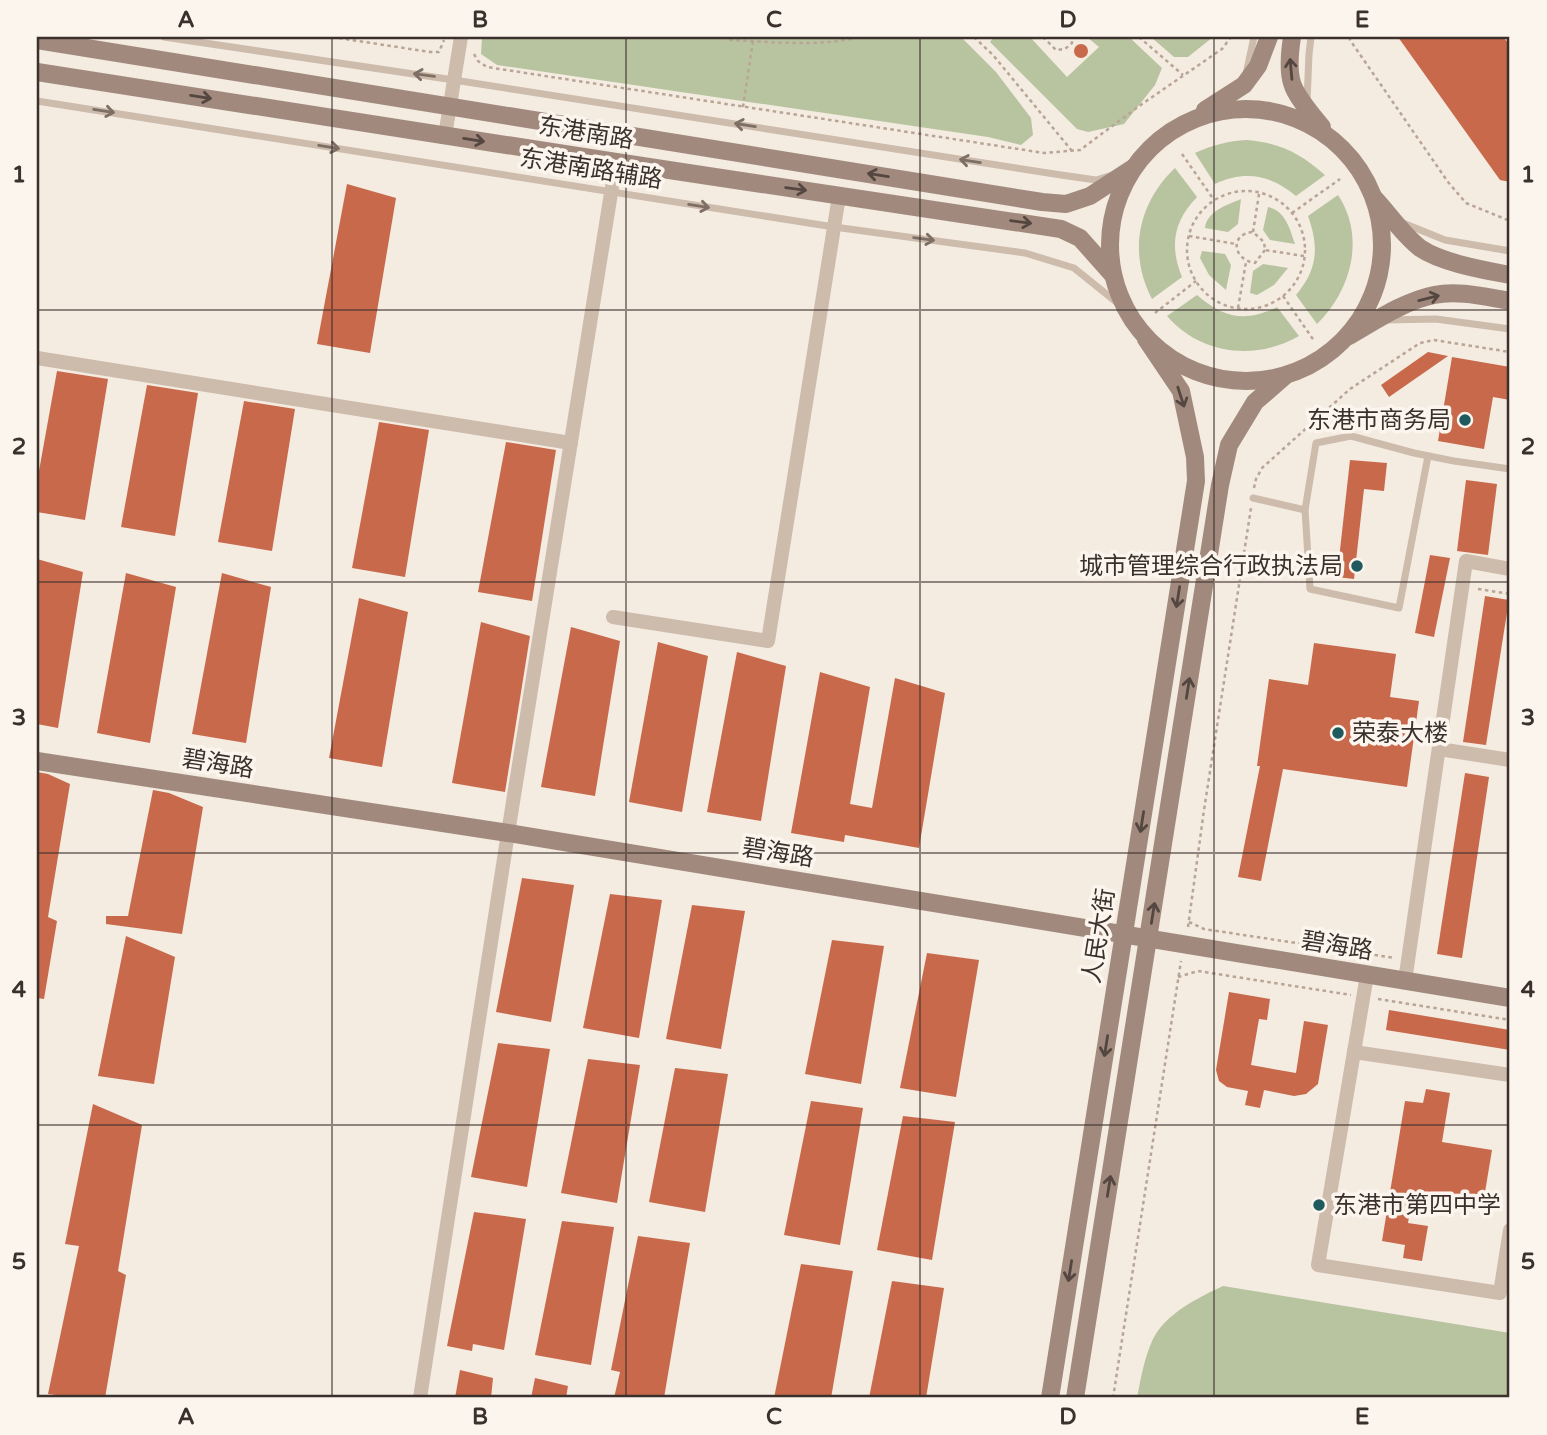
<svg xmlns="http://www.w3.org/2000/svg" width="1547" height="1435" viewBox="0 0 1547 1435" font-family="'Varela Round','Noto Sans SC',sans-serif">
<style>
.green{fill:#b8c4a0}
.building{fill:#c8694b}
.lines{fill:none;stroke-linecap:round;stroke-linejoin:round}
.path{stroke:#b9a596;stroke-width:2.5;stroke-dasharray:3.5 3.5;stroke-linecap:butt}
.lane{stroke:#cdbbac;stroke-width:7}
.street{stroke:#cdbbac;stroke-width:14}
.secondary{stroke:#a18a7d;stroke-width:18}
.oneway{stroke:#544640}
.oneway2{stroke:#7d6f65}
.grid{fill:none;stroke:#3b302b;stroke-width:2;stroke-opacity:0.55}
.poi-dot{fill:#1f5a5e;stroke:#fbf5ee;stroke-width:2.5}
.labels{text-anchor:middle;dominant-baseline:central;stroke-width:7;stroke-linejoin:round;paint-order:stroke}
.street-label{font-size:24px;fill:#3b302b;stroke:#fbf5ee}
.poi-label{font-size:24px;fill:#3b302b;stroke:#fbf5ee;text-anchor:end}
.neatline{fill:none;stroke:#3b302b;stroke-width:2.5}
.grid-label{font-size:23px;text-anchor:middle;font-weight:bold;fill:#3b302b}
</style>
<rect width="100%" height="100%" fill="#f4ebe1"/>
<g class="green">
<path d="M482,37H961L996,72L1031,118L1033,135L1021,145L988,137L497,65L481,54Z"/>
<path d="M994,37H1030L1067,77L1099,47L1087,37H1129L1162,68L1155,85L1124,124L1088,132L1077,129L990,42Z"/>
<path d="M1151,37H1213L1188,57H1174Z"/>
<path d="M1247,140C1281,143 1300,153 1325,175L1296,196C1271,175 1245,170 1215,184L1195,153C1212,145 1228,141 1247,140Z"/>
<path d="M1175,168L1197,197C1174,221 1169,245 1182,277L1152,299C1128,253 1138,203 1175,168Z"/>
<path d="M1338,195C1366,237 1351,291 1317,324L1296,295C1318,269 1319,247 1308,216Z"/>
<path d="M1241,199L1238,224L1228,232L1205,228C1207,211 1227,205 1241,199Z"/>
<path d="M1268,207C1285,210 1290,229 1295,244L1270,240L1263,230Z"/>
<path d="M1202,251L1225,254L1231,265L1226,290L1209,275L1200,258Z"/>
<path d="M1263,264L1288,268L1274,285L1257,295L1250,293L1253,271Z"/>
<path d="M1197,295C1224,318 1245,323 1277,307L1299,336C1255,361 1201,355 1167,316Z"/>
<path d="M1223,1286L1510,1333V1398H1137C1141,1378 1144,1358 1153,1339C1165,1314 1199,1297 1223,1286Z"/>
</g>
<g class="building">
<path d="M1398,37H1503L1510,45V182L1500,180Z"/>
<circle cx="1081" cy="51" r="7"/>
<path d="M347,184L396,198L370,353L317,344Z"/>
<path d="M1428,352L1448,356L1389,397L1381,385Z"/>
<path d="M1452,357L1510,367V400L1493,397L1484,449L1438,441Z"/>
<path d="M57,371L108,379L85,520L37,512V482Z"/>
<path d="M147,385L198,393L175,536L121,527Z"/>
<path d="M244,401L295,409L272,551L218,542Z"/>
<path d="M379,422L429,430L405,577L352,568Z"/>
<path d="M506,442L556,450L532,601L478,592Z"/>
<path d="M1350,460L1387,463L1384,491L1364,489L1354,579L1337,577Z"/>
<path d="M1466,480L1497,484L1488,555L1457,551Z"/>
<path d="M1430,555L1450,558L1434,637L1415,633Z"/>
<path d="M37,559L83,572L58,728L37,724Z"/>
<path d="M126,573L176,587L150,743L97,733Z"/>
<path d="M222,573L271,587L246,743L192,734Z"/>
<path d="M1485,596L1509,600L1486,745L1463,742Z"/>
<path d="M359,598L408,612L382,767L329,758Z"/>
<path d="M481,622L530,636L505,792L452,783Z"/>
<path d="M571,627L620,641L595,796L541,787Z"/>
<path d="M658,642L708,656L682,812L629,802Z"/>
<path d="M1314,643L1396,654L1390,697L1419,701L1407,787L1283,769L1261,881L1238,877L1260,766H1257L1269,679L1308,685Z"/>
<path d="M737,652L786,666L761,821L707,812Z"/>
<path d="M820,672L870,687L850,804L872,808L895,678L945,693L919,848L845,835L844,842L791,833Z"/>
<path d="M37,772L48,774L70,784L48,917L57,921L44,999L37,998Z"/>
<path d="M1465,773L1489,777L1462,958L1437,954Z"/>
<path d="M153,790L169,793L203,807L182,934L106,924V916H128Z"/>
<path d="M522,878L574,885L551,1022L496,1012Z"/>
<path d="M610,894L662,900L639,1038L583,1028Z"/>
<path d="M692,905L745,911L721,1049L666,1039Z"/>
<path d="M126,936L175,957L154,1084L98,1076Z"/>
<path d="M832,940L884,946L861,1084L805,1074Z"/>
<path d="M927,953L979,960L956,1097L900,1088Z"/>
<path d="M1229,992L1270,999L1267,1020L1259,1019L1251,1065L1296,1073L1304,1021L1328,1025L1318,1084L1306,1094L1294,1096L1264,1090L1260,1108L1245,1105L1248,1091L1227,1087L1219,1081L1216,1070Z"/>
<path d="M1389,1010L1510,1030V1050L1386,1030Z"/>
<path d="M498,1043L550,1049L527,1187L471,1177Z"/>
<path d="M588,1059L640,1065L617,1203L561,1193Z"/>
<path d="M675,1068L728,1074L705,1212L649,1202Z"/>
<path d="M1426,1089L1450,1093L1442,1142L1492,1150L1483,1204L1413,1192L1408,1223L1428,1226L1422,1261L1403,1258L1405,1245L1382,1241L1405,1101L1423,1103Z"/>
<path d="M811,1101L863,1108L840,1245L784,1235Z"/>
<path d="M93,1104L142,1125L118,1271L126,1275L105,1398H81L48,1394L79,1246L65,1244Z"/>
<path d="M903,1116L955,1122L932,1260L877,1250Z"/>
<path d="M474,1212L526,1219L504,1350L473,1344L472,1351L447,1346Z"/>
<path d="M562,1221L614,1227L591,1365L535,1355Z"/>
<path d="M638,1236L690,1243L664,1398H614L620,1372L611,1370Z"/>
<path d="M801,1264L853,1271L831,1398H774Z"/>
<path d="M892,1281L944,1288L926,1398H869Z"/>
<path d="M460,1370L493,1378L491,1398H455Z"/>
<path d="M535,1378L568,1386L566,1398H531Z"/>
</g>
<g class="lines">
<g class="path">
<path d="M332,37L430,52H439L444,40"/>
<path d="M723,37L731,40C772,42 820,47 860,37"/>
<path d="M974,37L993,55L1072,151"/>
<path d="M1043,37L1056,50L1065,49L1072,43V37"/>
<path d="M1139,37L1183,75"/>
<path d="M1350,37V40L1448,182L1466,203L1510,221"/>
<path d="M474,54L478,61L487,67L1044,153L1080,150L1142,104L1222,49L1231,37"/>
<path d="M743,107L753,41"/>
<path d="M1182,154L1214,200"/>
<circle cx="1246" cy="250" r="59"/>
<path d="M1292,213L1340,179"/>
<path d="M1253,232L1259,194"/>
<path d="M1189,236L1236,244"/>
<path d="M1265,250L1255,263C1233,260 1229,234 1253,232L1264,242L1265,250L1304,256"/>
<path d="M1283,296L1315,342"/>
<path d="M1238,308L1246,262"/>
<path d="M1155,313L1196,281"/>
<path d="M1254,488L1256,479L1262,468L1350,389L1420,343L1434,340L1510,352"/>
<path d="M1478,589L1510,594"/>
<path d="M1189,922L1204,929L1395,958"/>
<path d="M1188,927L1204,810L1251,508"/>
<path d="M1178,977L1198,971L1351,995"/>
<path d="M1378,999L1510,1020"/>
<path d="M1113,1398L1181,961"/>
</g>
<g class="lane">
<path d="M164,37L454,80L1061,175L1096,180L1109,176"/>
<path d="M1246,74L1254,37"/>
<path d="M37,101L834,227L1025,253L1074,268L1125,309"/>
<path d="M1307,101L1309,54L1311,37"/>
<path d="M1403,223L1445,240L1510,251"/>
<path d="M1384,320L1436,319L1510,329"/>
<path d="M1253,498L1305,510L1316,443L1351,436L1414,453L1454,461L1510,469"/>
<path d="M1305,510L1310,589L1399,608L1428,456"/>
</g>
<g class="street">
<path d="M445,136L461,37"/>
<path d="M37,358L571,443"/>
<path d="M613,617L768,641L839,196"/>
<path d="M1439,749L1510,760"/>
<path d="M1367,975L1318,1265L1500,1293L1510,1230"/>
<path d="M1405,981L1466,561L1510,569"/>
<path d="M1354,1052L1510,1075"/>
<path d="M420,1398L508,833L616,162"/>
</g>
<g class="secondary">
<path d="M1292,37C1290,50 1288,70 1292,83C1296,97 1313,116 1322,127"/>
<path d="M37,40L1042,202L1066,204L1090,196L1133,168"/>
<path d="M37,72L616,162L1061,229L1080,238L1112,274"/>
<circle cx="1246" cy="245" r="136"/>
<path d="M1205,110L1244,85L1258,66L1269,37"/>
<path d="M1375,199C1389,214 1404,236 1420,248C1442,263 1484,270 1510,275"/>
<path d="M1349,336C1375,321 1404,301 1434,295C1459,290 1485,297 1510,301"/>
<path d="M37,761L508,833L1510,998"/>
<path d="M1050,1398L1196,481L1195,457L1181,391L1146,339"/>
<path d="M1075,1398L1220,485L1229,445L1255,402L1285,376"/>
</g>
</g>
<defs><path id="oneway-shaft" d="M-6 0H5M1.5-3L5.5 0L1.5 3" fill="none" stroke-width="1.6" stroke-linecap="round" stroke-linejoin="round" transform="scale(1.75)"/></defs>
<g class="oneway">
<use href="#oneway-shaft" transform="translate(1291 69) rotate(-95)"/>
<use href="#oneway-shaft" transform="translate(201 97) rotate(9)"/>
<use href="#oneway-shaft" transform="translate(474 140) rotate(9)"/>
<use href="#oneway-shaft" transform="translate(878 175) rotate(-171)"/>
<use href="#oneway-shaft" transform="translate(796 189) rotate(8)"/>
<use href="#oneway-shaft" transform="translate(1021 222) rotate(8)"/>
<use href="#oneway-shaft" transform="translate(1429 298) rotate(-14)"/>
<use href="#oneway-shaft" transform="translate(1181 397) rotate(72)"/>
<use href="#oneway-shaft" transform="translate(1178 597) rotate(99)"/>
<use href="#oneway-shaft" transform="translate(1188 688) rotate(-81)"/>
<use href="#oneway-shaft" transform="translate(1142 822) rotate(99)"/>
<use href="#oneway-shaft" transform="translate(1153 913) rotate(-81)"/>
<use href="#oneway-shaft" transform="translate(1106 1046) rotate(99)"/>
<use href="#oneway-shaft" transform="translate(1109 1186) rotate(-81)"/>
<use href="#oneway-shaft" transform="translate(1070 1271) rotate(99)"/>
</g>
<g class="oneway2">
<use href="#oneway-shaft" transform="translate(424 75) rotate(-172)"/>
<use href="#oneway-shaft" transform="translate(104 111) rotate(9)"/>
<use href="#oneway-shaft" transform="translate(745 125) rotate(-171)"/>
<use href="#oneway-shaft" transform="translate(329 147) rotate(9)"/>
<use href="#oneway-shaft" transform="translate(970 161) rotate(-171)"/>
<use href="#oneway-shaft" transform="translate(699 206) rotate(9)"/>
<use href="#oneway-shaft" transform="translate(924 239) rotate(8)"/>
</g>
<path class="grid" d="M332,37V1398M626,37V1398M920,37V1398M1214,37V1398M37,310H1510M37,582H1510M37,853H1510M37,1125H1510"/>
<g class="poi-dot">
<circle cx="1465" cy="420" r="7"/>
<circle cx="1357" cy="566" r="7"/>
<circle cx="1338" cy="733" r="7"/>
<circle cx="1319" cy="1205" r="7"/>
</g>
<g class="labels">
<g class="street-label">
<text transform="translate(586 133) rotate(9)">东港南路</text>
<text transform="translate(591 169) rotate(9)">东港南路辅路</text>
<text transform="translate(218 764) rotate(9)">碧海路</text>
<text transform="translate(778 853) rotate(9)">碧海路</text>
<text transform="translate(1099 936) rotate(-81)">人民大街</text>
<text transform="translate(1337 946) rotate(9)">碧海路</text>
</g>
<g class="poi-label">
<text x="1451" y="420">东港市商务局</text>
<text x="1343" y="566">城市管理综合行政执法局</text>
<text x="1352" y="733" text-anchor="start">荣泰大楼</text>
<text x="1333" y="1205" text-anchor="start">东港市第四中学</text>
</g>
</g>
<rect width="1547" height="1435" fill="none" stroke="#fbf5ee" stroke-width="77"/>
<rect x="38" y="38" width="1470" height="1358" class="neatline"/>
<g class="grid-label">
<text x="186" y="27">A</text>
<text x="480" y="27">B</text>
<text x="774" y="27">C</text>
<text x="1068" y="27">D</text>
<text x="1362" y="27">E</text>
<text x="19" y="182">1</text>
<text x="1528" y="182">1</text>
<text x="19" y="454">2</text>
<text x="1528" y="454">2</text>
<text x="19" y="725">3</text>
<text x="1528" y="725">3</text>
<text x="19" y="997">4</text>
<text x="1528" y="997">4</text>
<text x="19" y="1269">5</text>
<text x="1528" y="1269">5</text>
<text x="186" y="1424">A</text>
<text x="480" y="1424">B</text>
<text x="774" y="1424">C</text>
<text x="1068" y="1424">D</text>
<text x="1362" y="1424">E</text>
</g>
</svg>
